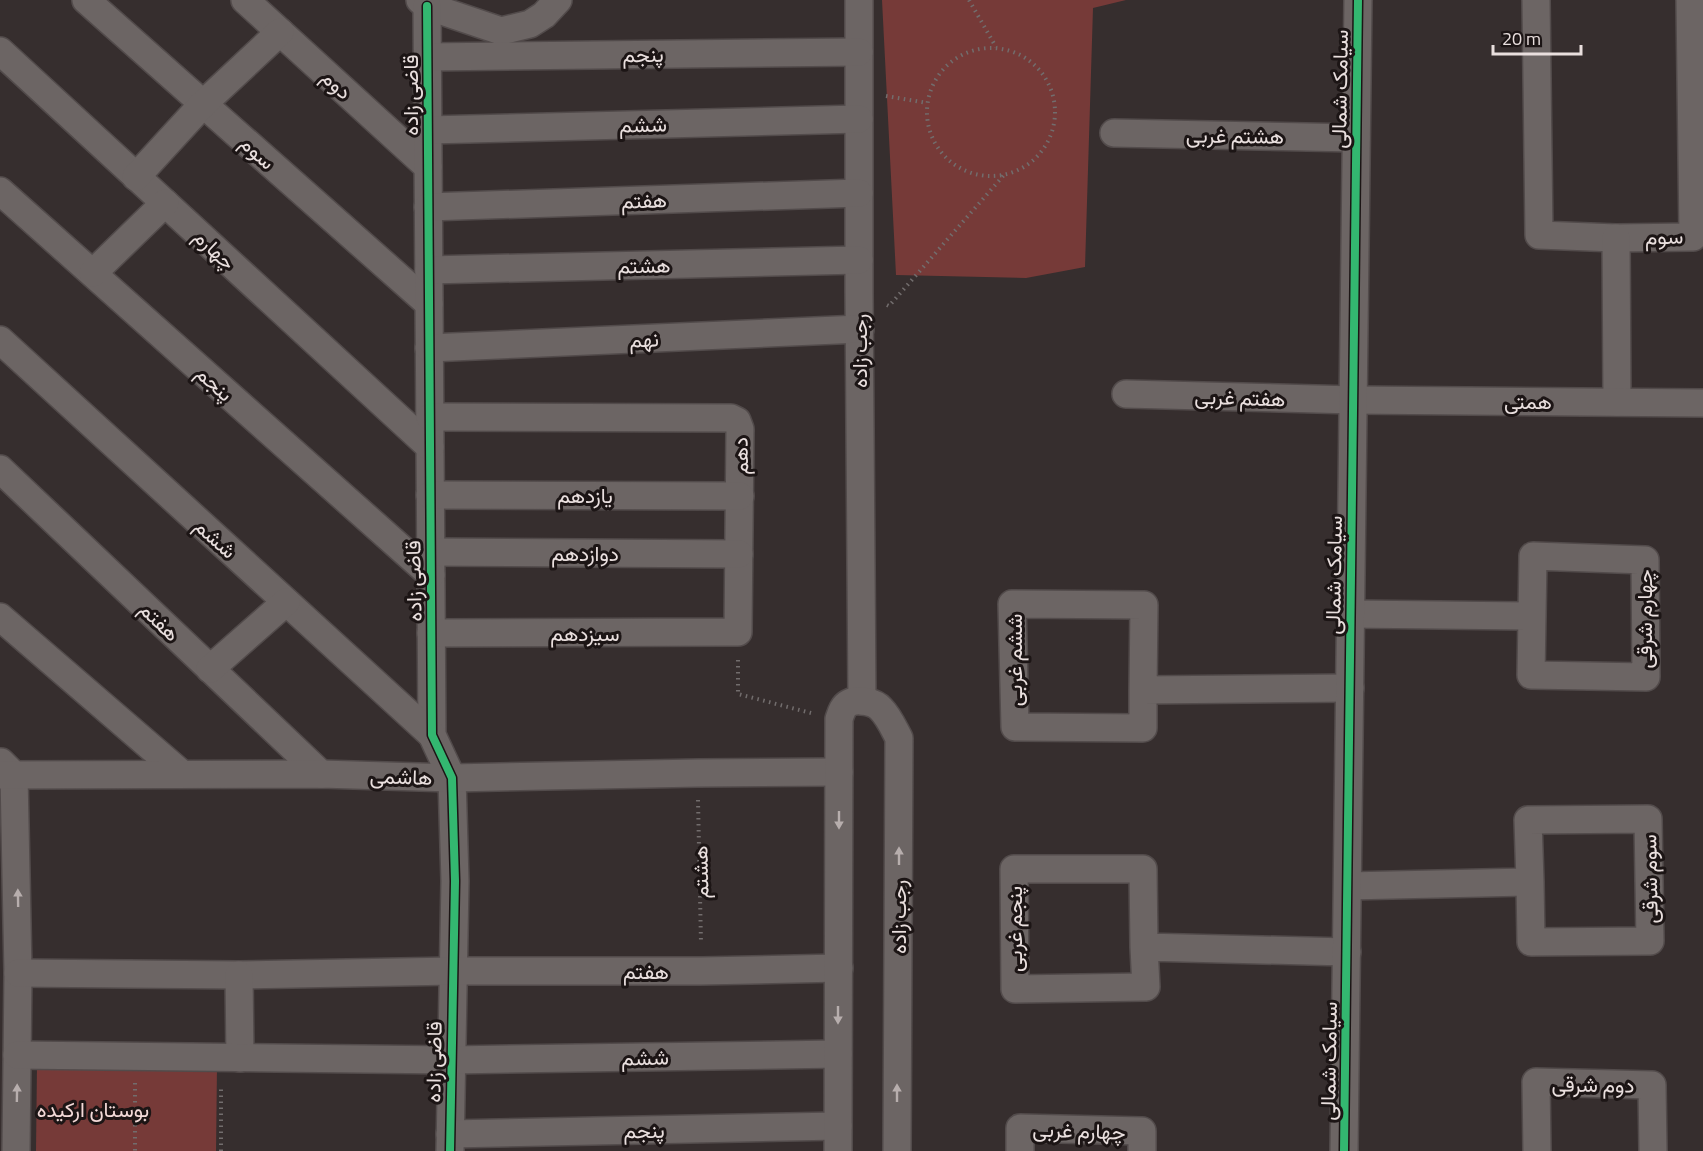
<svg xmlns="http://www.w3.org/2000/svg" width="1703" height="1151" viewBox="0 0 1703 1151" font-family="'Titillium Web',Vazirmatn,sans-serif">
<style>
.green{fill:#763a38}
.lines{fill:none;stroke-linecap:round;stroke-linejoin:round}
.street-casing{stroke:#524b4b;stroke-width:30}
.path{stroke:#726d6d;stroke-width:4;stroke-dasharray:1.5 4.5;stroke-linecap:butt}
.street{stroke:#6c6564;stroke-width:27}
.cycleway-casing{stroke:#1c1515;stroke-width:11}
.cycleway{stroke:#33b770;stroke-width:8}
.oneway{fill:#b7aead}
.labels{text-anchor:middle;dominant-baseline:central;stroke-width:6;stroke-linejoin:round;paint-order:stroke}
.street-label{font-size:21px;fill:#e9dfde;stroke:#1c1515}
.park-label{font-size:21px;fill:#f3dad8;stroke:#1c1515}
</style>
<rect width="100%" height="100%" fill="#362e2e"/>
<g class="green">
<path d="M882,0H1126L1093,8L1085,267L1026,278L896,275Z"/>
<path d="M37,1065L217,1067L216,1151H36Z"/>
</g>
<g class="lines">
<defs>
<g id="street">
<path d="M86,0L429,304"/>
<path d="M245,0L428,167"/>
<path d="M420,0L427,6L501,31L530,24L544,15L558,0"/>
<path d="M859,0V292L862,701"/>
<path d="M1536,0L1539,235L1616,238L1693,237L1690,0"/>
<path d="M427,6L432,735L452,778L455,881L450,1151"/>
<path d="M0,51L430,447"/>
<path d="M427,57L859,52"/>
<path d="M428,130L859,119"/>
<path d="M1114,133L1356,138"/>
<path d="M136,177L203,104L280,32"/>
<path d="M0,191L431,575"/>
<path d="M428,207L859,193"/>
<path d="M1616,238L1617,402"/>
<path d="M429,270L859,260"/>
<path d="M93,273L165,203"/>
<path d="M0,340L432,735"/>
<path d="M429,348L860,329"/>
<path d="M1126,394L1354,400L1703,403"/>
<path d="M430,417L731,418L737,421L740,429L738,632L431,633"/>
<path d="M0,469L321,774"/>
<path d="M430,495L740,496"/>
<path d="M431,552L739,554"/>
<path d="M1351,614L1532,616L1533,556L1645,560L1646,677L1531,675L1532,616"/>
<path d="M0,617L182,774"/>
<path d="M210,669L286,602"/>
<path d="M1143,690V728L1015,727L1012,604L1144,605L1143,690L1350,688"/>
<path d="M1,762L14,775L18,973L16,1151"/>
<path d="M0,775L321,774L452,778L698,773L839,772"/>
<path d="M1348,886L1530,882L1528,820L1648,819L1650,941L1531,942L1530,882"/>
<path d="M1144,947L1146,987L1015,989L1014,869H1143L1144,947L1347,952"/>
<path d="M18,973L239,975L453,971H701L839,968"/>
<path d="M239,975L240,1058"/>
<path d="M17,1055L451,1060L838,1054"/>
<path d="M450,1134L838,1126"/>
<path d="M838,1151L839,719C841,713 843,706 849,703C858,698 875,702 881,709C889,717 894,729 899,738L897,1151"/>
<path d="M1020,1151V1128L1142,1131V1151"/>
<path d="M1344,1151L1358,0"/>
<path d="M1537,1151L1536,1082L1652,1085L1653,1151"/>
</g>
</defs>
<use href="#street" class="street-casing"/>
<g class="path">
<path d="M969,0L996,47"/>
<circle cx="991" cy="112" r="64"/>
<path d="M886,96L927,103"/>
<path d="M887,305L889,306L1004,175"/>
<path d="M738,660V694L811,713"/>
<path d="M698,800L701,943"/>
<path d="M135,1083V1151"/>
<path d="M221,1151V1085"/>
</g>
<use href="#street" class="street"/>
<defs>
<g id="cycleway">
<path d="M427,6L432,735L452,778L455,881L450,1151"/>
<path d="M1344,1151L1358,0"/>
</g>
</defs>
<use href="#cycleway" class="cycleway-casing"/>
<use href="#cycleway" class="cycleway"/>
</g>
<defs><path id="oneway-solid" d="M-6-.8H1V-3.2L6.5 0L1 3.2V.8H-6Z" transform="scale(1.5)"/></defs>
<g class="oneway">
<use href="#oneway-solid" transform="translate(839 820) rotate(90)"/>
<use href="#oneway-solid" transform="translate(899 856) rotate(-90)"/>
<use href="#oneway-solid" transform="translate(18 898) rotate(-91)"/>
<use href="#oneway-solid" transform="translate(838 1015) rotate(90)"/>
<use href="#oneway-solid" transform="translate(17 1093) rotate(-89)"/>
<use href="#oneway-solid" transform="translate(897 1093) rotate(-90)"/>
</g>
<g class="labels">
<g class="street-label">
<text transform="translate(643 54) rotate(-1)">پنجم</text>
<text transform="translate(337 84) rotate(42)">دوم</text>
<text transform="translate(1339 89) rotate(-89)">سیامک شمالی</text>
<text transform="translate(410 95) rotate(-90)">قاضی زاده</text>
<text transform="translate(643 124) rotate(-1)">ششم</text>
<text transform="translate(1235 135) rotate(1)">هشتم غربی</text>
<text transform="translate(258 152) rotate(42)">سوم</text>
<text transform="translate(644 200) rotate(-2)">هفتم</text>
<text transform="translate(1664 236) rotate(-2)">سوم</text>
<text transform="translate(215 249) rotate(43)">چهارم</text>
<text transform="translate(644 265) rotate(-1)">هشتم</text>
<text transform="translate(644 339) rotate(-3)">نهم</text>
<text transform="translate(859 351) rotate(-90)">رجب زاده</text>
<text transform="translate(215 383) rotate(42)">پنجم</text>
<text transform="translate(1240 397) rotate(2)">هفتم غربی</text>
<text x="1528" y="401">همتی</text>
<text transform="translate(740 456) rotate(-91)">دهم</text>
<text x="585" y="495">یازدهم</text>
<text transform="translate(216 538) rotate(42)">ششم</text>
<text x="585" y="553">دوازدهم</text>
<text transform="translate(1333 575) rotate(-89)">سیامک شمالی</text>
<text transform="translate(413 581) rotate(-91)">قاضی زاده</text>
<text transform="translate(1644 619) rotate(-90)">چهارم شرقی</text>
<text transform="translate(160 621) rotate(44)">هفتم</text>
<text x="585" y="633">سیزدهم</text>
<text transform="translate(1014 660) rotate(-90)">ششم غربی</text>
<text transform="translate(401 776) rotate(2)">هاشمی</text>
<text transform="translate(700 872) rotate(-91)">هشتم</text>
<text transform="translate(1649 879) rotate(-91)">سوم شرقی</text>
<text transform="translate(898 917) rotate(-90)">رجب زاده</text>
<text transform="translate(1014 929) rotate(-90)">پنجم غربی</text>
<text x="646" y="971">هفتم</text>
<text transform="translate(645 1057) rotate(-1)">ششم</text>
<text transform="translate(1328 1061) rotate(-89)">سیامک شمالی</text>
<text transform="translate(433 1062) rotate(-89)">قاضی زاده</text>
<text transform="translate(1593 1084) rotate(1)">دوم شرقی</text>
<text transform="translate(644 1130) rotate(-1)">پنجم</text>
<text transform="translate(1079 1130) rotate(2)">چهارم غربی</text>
</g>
<g class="park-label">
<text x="93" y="1109">بوستان ارکیده</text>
</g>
</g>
<path d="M1493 45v9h88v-9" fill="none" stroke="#e9dfde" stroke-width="3"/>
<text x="1502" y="45" font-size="18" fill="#e9dfde" stroke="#1c1515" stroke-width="4.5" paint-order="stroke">20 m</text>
</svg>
